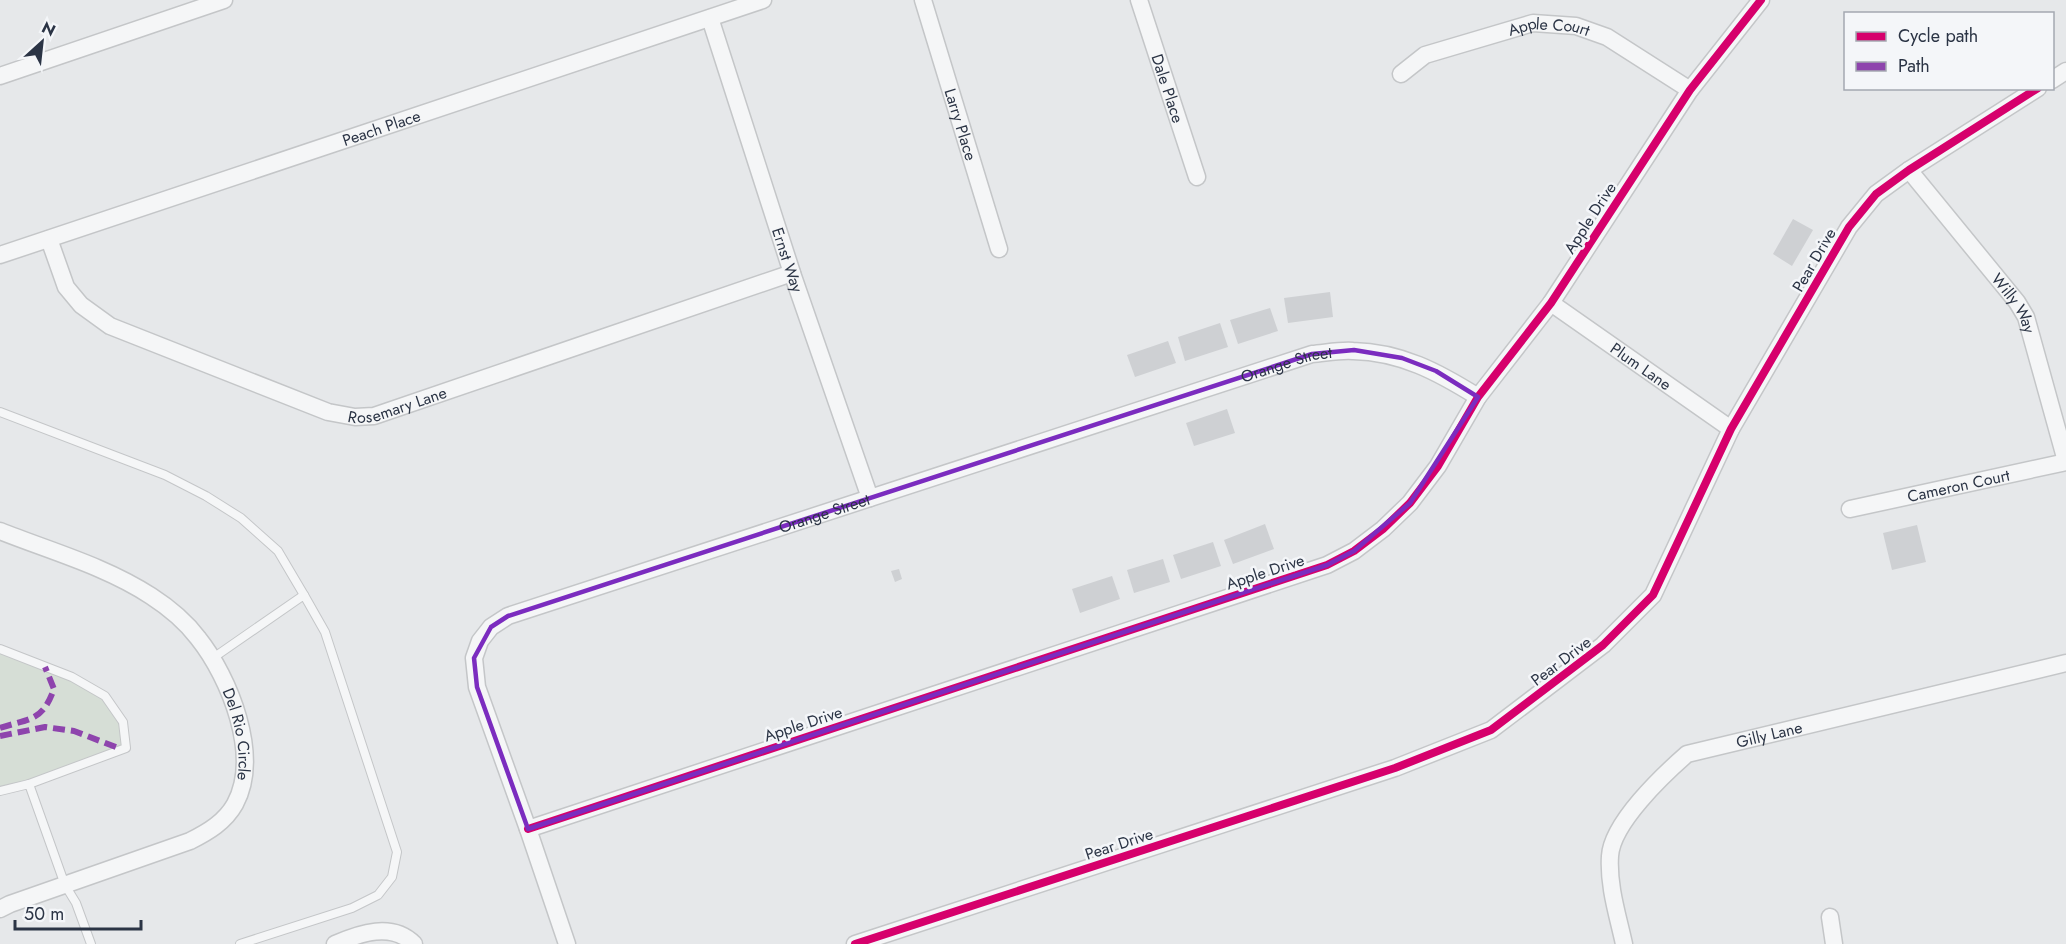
<svg xmlns="http://www.w3.org/2000/svg" width="2066" height="944" viewBox="0 0 2066 944" font-family="Jost,sans-serif">
<style>
.green{fill:#d6ded6}
.building{fill:#ced0d3}
.lines{fill:none;stroke-linecap:round;stroke-linejoin:round}
.lane-casing{stroke:#c4c6c8;stroke-width:10}
.street-casing{stroke:#c4c6c8;stroke-width:19}
.lane{stroke:#f5f6f7;stroke-width:8}
.street{stroke:#f5f6f7;stroke-width:16}
.quiet{stroke:#8e44ad;stroke-width:6;stroke-dasharray:12 6;stroke-linecap:butt}
.cycleway-casing{stroke:#f4f6f9;stroke-width:11}
.cycleway{stroke:#d6006c;stroke-width:8}
.marked{fill:none;stroke:#7b2cbf;stroke-width:4.5;stroke-linejoin:round}
.labels{text-anchor:middle;dominant-baseline:central;stroke-width:5;stroke-linejoin:round;paint-order:stroke}
.street-label{font-size:16px;fill:#2b3445;stroke:#f4f6f9}
</style>
<rect width="100%" height="100%" fill="#e6e8ea"/>
<path class="green" d="M0,649L105,696L123,722L126,748L0,791Z"/>
<g class="building">
<path d="M1793,219L1813,230L1792,266L1773,254Z"/>
<path d="M1330,292L1333,317L1288,323L1284,298Z"/>
<path d="M1270,308L1278,331L1238,344L1230,320Z"/>
<path d="M1220,323L1228,347L1185,361L1178,337Z"/>
<path d="M1168,341L1176,363L1135,377L1127,355Z"/>
<path d="M1227,409L1235,433L1194,446L1186,423Z"/>
<path d="M1265,524L1274,549L1233,564L1224,540Z"/>
<path d="M1917,525L1926,562L1892,570L1883,533Z"/>
<path d="M1213,542L1221,566L1181,579L1173,555Z"/>
<path d="M1163,559L1170,582L1134,593L1127,570Z"/>
<path d="M899,569L902,579L895,582L891,571Z"/>
<path d="M1112,576L1120,599L1080,613L1072,589Z"/>
</g>
<g class="lines">
<defs>
<g id="lane">
<path d="M0,412L165,475L206,496L241,518L278,551L304,595"/>
<path d="M0,649L72,677L105,696L123,722L126,748L29,784"/>
<path d="M213,658L304,595L325,632L397,852L392,877L378,895L352,908L240,944"/>
<path d="M0,791L29,784L65,885L76,903L91,944"/>
</g>
<g id="street">
<path id="s1" d="M923,0L999,249"/>
<path id="s2" d="M1139,0L1197,177"/>
<path id="s3" d="M710,18L792,273L870,498"/>
<path id="s4" d="M1401,74L1425,55L1533,23L1576,26L1607,37L1690,90"/>
<path d="M0,76L224,0"/>
<path d="M2052,80L2066,71"/>
<path id="s5" d="M1909,170L2017,302L2026,317L2066,461"/>
<path id="s6" d="M49,239L66,287L81,305L110,326L328,412L355,417L374,416L792,273"/>
<path id="s7" d="M0,255L763,0"/>
<path id="s8" d="M1551,303L1731,429"/>
<path id="s9" d="M1850,509L2066,462"/>
<path id="s10" d="M0,531C50,551 105,566 151,596C168,607 186,622 198,638C230,678 261,756 235,804C225,822 208,832 190,841L10,904L0,909"/>
<path d="M528,829L1327,565L1354,551L1383,529L1410,503L1438,466L1478,397L1551,303L1690,90L1761,0"/>
<path d="M1830,917L1834,944"/>
<path d="M335,944C360,933 392,922 414,944"/>
<path id="s11" d="M567,944L528,829L477,687L474,658L480,641L491,627L508,616L1312,354C1325,353 1340,350 1353,351C1401,352 1438,372 1478,397"/>
<path d="M855,944L1395,768L1491,730L1603,645L1653,595L1731,429L1849,227L1876,194L1909,170L2038,88"/>
<path id="s12" d="M1624,944C1618,916 1608,886 1610,856C1612,823 1663,775 1687,754L2066,663"/>
</g>
</defs>
<use href="#lane" class="lane-casing"/>
<use href="#street" class="street-casing"/>
<use href="#lane" class="lane"/>
<use href="#street" class="street"/>
<g class="quiet">
<path d="M0,728C30,718 42,722 54,689L45,667"/>
<path d="M0,736L45,727L74,731L121,749"/>
</g>
<defs>
<g id="cycleway">
<path d="M528,829L1327,565L1354,551L1383,529L1410,503L1438,466L1478,397L1551,303L1690,90L1761,0"/>
<path d="M855,944L1395,768L1491,730L1603,645L1653,595L1731,429L1849,227L1876,194L1909,170L2038,88"/>
</g>
</defs>
<use href="#cycleway" class="cycleway-casing"/>
<use href="#cycleway" class="cycleway"/>
</g>
<path class="marked" d="M1354,350L1402,358L1436,371L1478,397L1410,503L1354,551L1327,565L528,829L477,687L474,658L491,627L508,616L1312,354Z"/>
<g class="labels">
<g class="street-label">
<text stroke="none"><textPath href="#s4" startOffset="159">Apple Court</textPath></text>
<text stroke="none"><textPath href="#s2" startOffset="93">Dale Place</textPath></text>
<text stroke="none"><textPath href="#s1" startOffset="130">Larry Place</textPath></text>
<text stroke="none"><textPath href="#s7" startOffset="402">Peach Place</textPath></text>
<text transform="translate(1590 218) rotate(-57)">Apple Drive</text>
<text stroke="none"><textPath href="#s3" startOffset="254">Ernst Way</textPath></text>
<text transform="translate(1814 260) rotate(-60)">Pear Drive</text>
<text stroke="none"><textPath href="#s5" startOffset="170">Willy Way</textPath></text>
<text stroke="none"><textPath href="#s11" startOffset="1176">Orange Street</textPath></text>
<text stroke="none"><textPath href="#s8" startOffset="110">Plum Lane</textPath></text>
<text stroke="none"><textPath href="#s6" startOffset="416">Rosemary Lane</textPath></text>
<text stroke="none"><textPath href="#s9" startOffset="111">Cameron Court</textPath></text>
<text stroke="none"><textPath href="#s11" startOffset="690">Orange Street</textPath></text>
<text transform="translate(1265 572) rotate(-18)">Apple Drive</text>
<text transform="translate(1561 661) rotate(-37)">Pear Drive</text>
<text transform="translate(803 724) rotate(-18)">Apple Drive</text>
<text stroke="none"><textPath href="#s12" startOffset="304">Gilly Lane</textPath></text>
<text stroke="none"><textPath href="#s10" startOffset="334">Del Rio Circle</textPath></text>
<text transform="translate(1119 844) rotate(-18)">Pear Drive</text>
</g>
</g>
<rect x="1844" y="12" width="210" height="78" fill="#f4f6f9" stroke="#a4a8b1" stroke-width="1.5"/>
<rect x="1856" y="32" width="30" height="9" fill="#d6006c" stroke="#a4a8b1" stroke-width="1.5"/>
<text x="1898" y="42" font-size="18" fill="#2b3445">Cycle path</text>
<rect x="1856" y="62" width="30" height="9" fill="#8e44ad" stroke="#a4a8b1" stroke-width="1.5"/>
<text x="1898" y="72" font-size="18" fill="#2b3445">Path</text>
<g transform="translate(42 42) rotate(27)" stroke="#f4f6f9" stroke-width="4.5" paint-order="stroke">
<path d="M0-4.5L10 22L0 15L-10 22Z" fill="#2b3445"/>
<text y="-9" font-size="16" font-weight="bold" text-anchor="middle" fill="#2b3445">N</text>
</g>
<path d="M15 920v9h126v-9" fill="none" stroke="#2b3445" stroke-width="3"/>
<text x="24" y="920" font-size="18" fill="#2b3445" stroke="#f4f6f9" stroke-width="4.5" paint-order="stroke">50 m</text>
</svg>
